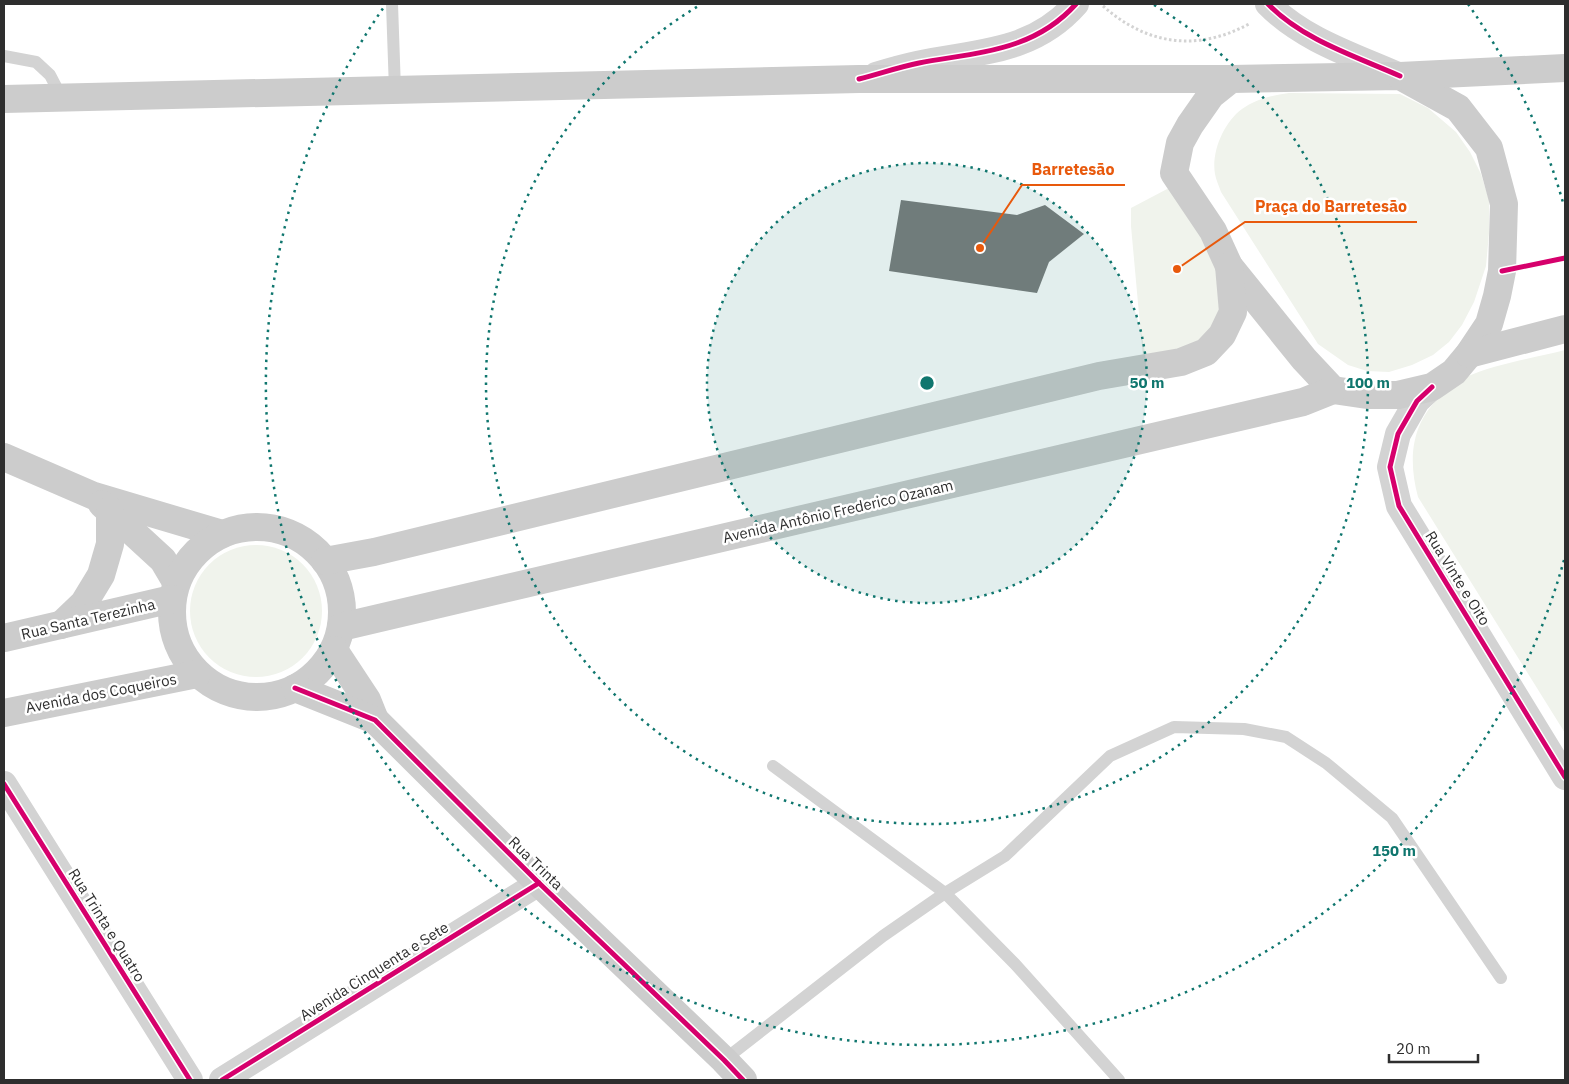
<svg xmlns="http://www.w3.org/2000/svg" width="1569" height="1084" viewBox="0 0 1569 1084" font-family="'IBM Plex Sans',sans-serif">
<style>
.green{fill:#f0f3ec}
.building{fill:#7e7e7e}
.lines{fill:none;stroke-linecap:round;stroke-linejoin:round}
.path{stroke:#d3d3d3;stroke-width:3;stroke-dasharray:2.5 2.5;stroke-linecap:butt}
.lane{stroke:#d3d3d3;stroke-width:12}
.street{stroke:#d3d3d3;stroke-width:26}
.secondary{stroke:#ccc;stroke-width:28}
.cycleway-casing{stroke:#fff;stroke-width:8}
.cycleway{stroke:#d6006c;stroke-width:5}
.ring{fill:none;stroke:#0f766e;stroke-width:2.5;stroke-dasharray:2.5 5}
.labels{text-anchor:middle;dominant-baseline:central;stroke-width:5;stroke-linejoin:round;paint-order:stroke}
.street-label{font-size:15px;fill:#2e2e2e;stroke:#fff}
.centre{fill:#0f766e;stroke:#fff;stroke-width:2.5}
.ring-label{font-size:15px;text-anchor:middle;font-weight:bold;fill:#0f766e;stroke:#fff;stroke-width:5;stroke-linejoin:round;paint-order:stroke}
.leader{fill:none;stroke:#e8590c;stroke-width:2}
.callout-dot{fill:#e8590c;stroke:#fff;stroke-width:2}
.callout-label{font-size:16px;text-anchor:middle;font-weight:bold;fill:#e8590c;stroke:#fff;stroke-width:5;stroke-linejoin:round;paint-order:stroke}
</style>
<rect width="100%" height="100%" fill="#fff"/>
<g class="green">
<path d="M1289,93L1400,94L1428,108L1456,132L1470,152L1481,174L1489,200V233L1486,266L1474,302L1462,325L1449,342L1433,355L1412,365L1389,372L1367,371L1348,365L1318,344L1221,192C1219,186 1216,180 1215,174C1211,152 1224,122 1242,109C1256,99 1273,95 1289,93Z"/>
<path d="M1169,188L1182,204L1226,281V307L1201,343L1143,358L1131,226V208Z"/>
<path d="M1565,350V733L1418,497C1407,456 1412,418 1447,391C1453,386 1459,380 1466,377C1495,364 1534,358 1565,350Z"/>
<circle cx="256" cy="611" r="66"/>
</g>
<path class="building" d="M901,200L1017,215L1045,205L1084,234L1049,262L1037,293L889,271Z"/>
<g class="lines">
<path class="path" d="M1103,6C1147,45 1197,52 1249,24"/>
<g class="lane">
<path d="M392,4L395,90"/>
<path d="M4,56L36,62L50,75L62,98"/>
<path d="M773,766L945,893L1005,856L1110,756L1174,727L1244,729L1286,737L1326,763L1392,818L1501,978"/>
<path d="M724,1060L883,936L945,893L1015,964L1119,1080"/>
</g>
<g class="street">
<path d="M1268,4C1303,40 1355,56 1400,76"/>
<path d="M876,75C889,71 903,67 917,64C976,51 1032,54 1076,4"/>
<path d="M1432,387L1417,401L1398,434L1390,467L1399,506L1565,777"/>
<path d="M4,784L190,1080"/>
<path d="M222,1080L539,883"/>
</g>
<g class="secondary">
<path d="M1400,76L1458,108L1489,148L1504,204L1502,271L1497,296L1489,324L1469,354L1454,372L1432,387L1398,395H1367L1333,390L1304,359L1229,266L1213,231L1174,173L1180,143L1190,125L1211,95L1231,79Z"/>
<path d="M1400,76L1565,68"/>
<path d="M4,99L859,79H1231"/>
<path d="M1469,354L1565,329"/>
<path d="M4,457L94,496L222,534"/>
<path d="M102,504L163,560L176,582"/>
<circle cx="257" cy="612" r="85"/>
<path d="M325,561L374,552L1099,376L1181,362L1206,352L1222,335L1233,312L1229,266"/>
<path d="M61,625L84,603L101,575L110,544V511"/>
<path d="M341,627L1303,402L1333,390"/>
<path d="M4,638L172,599"/>
<path d="M334,650L367,700L375,720"/>
<path d="M295,688L375,720L539,883L724,1060L743,1080"/>
<path d="M4,713L197,674"/>
</g>
<defs>
<g id="cycleway">
<path d="M1268,4C1303,40 1355,56 1400,76"/>
<path d="M859,79C879,74 899,67 919,63C977,52 1033,52 1076,4"/>
<path d="M1502,271L1565,258"/>
<path d="M1432,387L1417,401L1398,434L1390,467L1399,506L1565,777"/>
<path d="M295,688L375,720L539,883L724,1060L743,1080"/>
<path d="M4,784L190,1080"/>
<path d="M222,1080L539,883"/>
</g>
</defs>
<use href="#cycleway" class="cycleway-casing"/>
<use href="#cycleway" class="cycleway"/>
</g>
<circle cx="927" cy="383" r="220" fill="#0f766e" fill-opacity=".12"/>
<g class="ring">
<circle cx="927" cy="383" r="220"/>
<path d="M1154 5A441 441 0 1 1 700 5"/>
<path d="M1564 560A661 661 0 1 1 386 4M1468 4A661 661 0 0 1 1564 206"/>
</g>
<g class="labels">
<g class="street-label">
<text transform="translate(838 511) rotate(-13)">Avenida Antônio Frederico Ozanam</text>
<text transform="translate(1458 578) rotate(58)">Rua Vinte e Oito</text>
<text transform="translate(88 619) rotate(-13)">Rua Santa Terezinha</text>
<text transform="translate(101 693) rotate(-11)">Avenida dos Coqueiros</text>
<text transform="translate(536 863) rotate(44)">Rua Trinta</text>
<text transform="translate(107 925) rotate(58)">Rua Trinta e Quatro</text>
<text transform="translate(374 971) rotate(-32)">Avenida Cinquenta e Sete</text>
</g>
</g>
<circle cx="927" cy="383" r="8" class="centre"/>
<g class="ring-label">
<text x="1147" y="388">50 m</text>
<text x="1368" y="388">100 m</text>
<text x="1394" y="856">150 m</text>
</g>
<path class="leader" d="M980 248L1022 185H1125M1177 269L1245 222H1417"/>
<g class="callout-dot">
<circle cx="980" cy="248" r="5"/>
<circle cx="1177" cy="269" r="5"/>
</g>
<g class="callout-label">
<text x="1073" y="175">Barretesão</text>
<text x="1331" y="212">Praça do Barretesão</text>
</g>
<rect width="1569" height="1084" fill="none" stroke="#2e2e2e" stroke-width="10"/>
<path d="M1389 1054v8h89v-8" fill="none" stroke="#2e2e2e" stroke-width="2.5"/>
<text x="1396" y="1054" font-size="15" fill="#2e2e2e" stroke="#ffffff" stroke-width="4" paint-order="stroke">20 m</text>
</svg>
